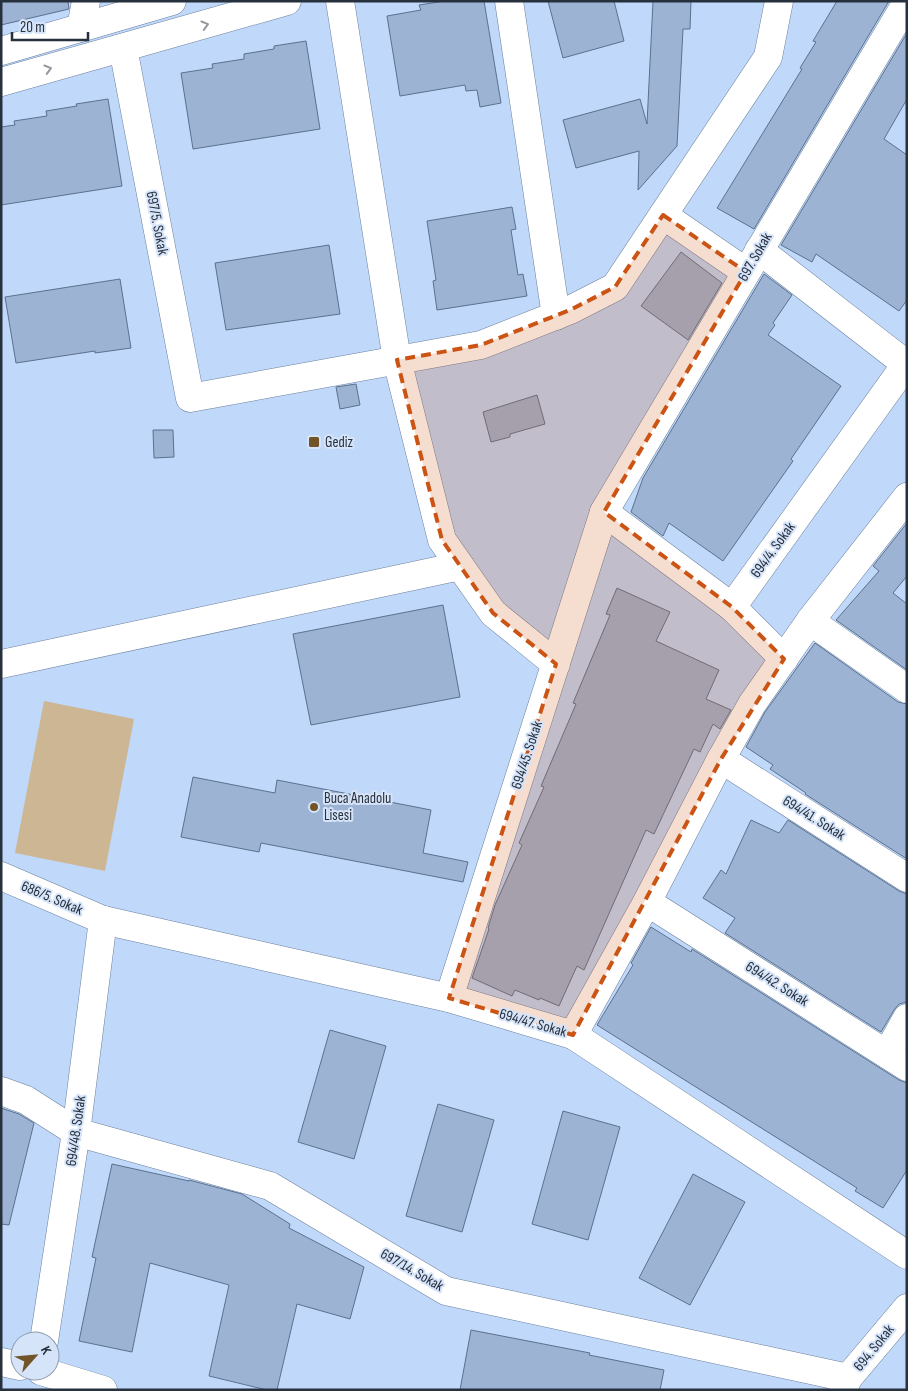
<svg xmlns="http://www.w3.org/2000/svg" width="908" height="1391" viewBox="0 0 908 1391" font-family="'Sofia Sans Condensed',sans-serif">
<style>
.green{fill:#cdb694}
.building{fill:#9cb3d3;stroke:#5c718e}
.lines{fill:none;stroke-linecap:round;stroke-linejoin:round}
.minor-casing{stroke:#6b809e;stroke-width:29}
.major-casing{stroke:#6b809e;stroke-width:29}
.minor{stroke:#fff;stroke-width:28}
.major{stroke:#fff;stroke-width:28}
.oneway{stroke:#93989e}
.marked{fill:#cb5313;fill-opacity:0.2;stroke:#cb5313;stroke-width:4;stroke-dasharray:10 6;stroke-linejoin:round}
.poi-dot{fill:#715528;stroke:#d6e4f9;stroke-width:2}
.labels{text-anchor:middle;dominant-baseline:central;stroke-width:4;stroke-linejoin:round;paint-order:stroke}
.street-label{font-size:15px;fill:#27303d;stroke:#d6e4f9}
.poi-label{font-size:15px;fill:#27303d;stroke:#d6e4f9;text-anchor:start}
</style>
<rect width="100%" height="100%" fill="#c0d8f9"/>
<path class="green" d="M44,701L134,719L105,871L15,853Z"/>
<g class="building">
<path d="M1,1H68L69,9L1,25Z"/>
<path d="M445,1H484L501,103L480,107L477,90L466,91L465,85L400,96L387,16L421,10L419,5Z"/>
<path d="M548,1H614L624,41L563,58Z"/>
<path d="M653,1H691L690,29H683L677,146L638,190L639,151L576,168L563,120L640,99L647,124Z"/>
<path d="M837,1H889L754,229L717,208L802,69L800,68L816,42L813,41Z"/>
<path d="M907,33V99L884,139L907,155V300L899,311L816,254L812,262L781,245Z"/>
<path d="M306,41L320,129L193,149L181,73L213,68L212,64L244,59V54L274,49V46Z"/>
<path d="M108,99L122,186L1,205V127L15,125L14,121L47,116L46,111L77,106L76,104Z"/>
<path d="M512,207L516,229L511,230L518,275L523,274L527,296L437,310L433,281L436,280L427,221Z"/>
<path d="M329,245L340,314L226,330L215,263Z"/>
<path d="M681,252L722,283L688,340L641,306Z"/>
<path d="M764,274L792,295L773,323L775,325L768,335L841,386L791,459L793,461L723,561L669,523L663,536L631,512L643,478Z"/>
<path d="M120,279L131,348L95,353V351L16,363L5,297Z"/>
<path d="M356,384L360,405L340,409L336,387Z"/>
<path d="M537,395L545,424L510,434V437L491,442L483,412Z"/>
<path d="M153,430H173L174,457L154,458Z"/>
<path d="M907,523V576L893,593L907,604V670L836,620L879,571L873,566Z"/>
<path d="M617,588L670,612L656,641L719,670L706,699L731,710L720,729L713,724L700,752L694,749L654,834L646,830L584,970L577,966L559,1006L540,998L539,1000L515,990L512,996L472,978L489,929L488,928L495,905L522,845L519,843L544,787L541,786L576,704L573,703L610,615L606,614Z"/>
<path d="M443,605L460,697L311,725L293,634Z"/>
<path d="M815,643L898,702L907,704V859L805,794L806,793L770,769L773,765L746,747L765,712Z"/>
<path d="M193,777L275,793L277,780L431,810L423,853L468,862L463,882L261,843L259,852L181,837Z"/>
<path d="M751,820L779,833L788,820L899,891L907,894V1002L899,1004L894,1010L881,1032L725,933L735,918L703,898L721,870L726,874Z"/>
<path d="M651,927L691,952L692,949L899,1080L907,1083V1170L883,1208L855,1191L857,1188L597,1025L633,965L631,963Z"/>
<path d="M330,1030L386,1046L354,1159L298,1142Z"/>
<path d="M438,1104L494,1120L462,1232L406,1216Z"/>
<path d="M1,1108L19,1114L34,1123L9,1225L1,1224Z"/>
<path d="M563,1111L620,1127L588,1240L532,1224Z"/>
<path d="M112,1164L189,1181V1180L242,1194L290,1224L289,1228L364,1267L350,1319L297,1304L277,1390H267L209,1376L229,1285L150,1263L132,1352L79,1341L96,1258L92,1257Z"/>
<path d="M693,1174L745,1202L690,1305L639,1278Z"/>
<path d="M471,1330L590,1353L589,1355L664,1370L660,1390H460Z"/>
</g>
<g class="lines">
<defs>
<g id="minor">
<path d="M340,1L397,360L442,540L493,613L556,664"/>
<path d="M509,1L556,316"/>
<path d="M81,28L86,1"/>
<path d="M123,48L190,398L481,345L570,310L615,287L768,57L779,1"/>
<path d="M663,215L746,272"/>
<path d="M759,250L906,364"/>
<path d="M604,512L732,607L907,363"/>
<path d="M732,607L784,659"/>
<path d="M810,621L907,689"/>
<path d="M1,664L460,566"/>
<path d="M721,759L907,878"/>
<path d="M1,876L103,920L449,998L573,1035L907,1255"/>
<path d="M647,902L907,1067"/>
<path d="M449,998L604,512L907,2"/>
<path d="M573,1035L647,902L721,759L752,704L810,621L907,497"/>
<path d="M887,1054L907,1018"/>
<path d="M1,1091L26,1100L76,1132L270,1186L446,1291L848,1378"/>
<path d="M44,1341L76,1132L103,920"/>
<path d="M1,1362L20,1366"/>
<path d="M41,1371L103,1390"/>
<path d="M843,1390L848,1378L907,1308"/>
</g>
<g id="major">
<path d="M1,51L172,1"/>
<path d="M1,82L287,1"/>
</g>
</defs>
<use href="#minor" class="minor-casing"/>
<use href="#major" class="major-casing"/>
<use href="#minor" class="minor"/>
<use href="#major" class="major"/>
</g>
<defs><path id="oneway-chevron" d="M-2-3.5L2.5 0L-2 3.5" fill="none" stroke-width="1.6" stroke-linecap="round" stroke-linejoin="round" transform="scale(1.25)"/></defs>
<g class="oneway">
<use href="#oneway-chevron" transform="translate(205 25) rotate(-16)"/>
<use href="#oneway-chevron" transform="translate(48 69) rotate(-16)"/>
</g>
<path class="marked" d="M663,215L746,272L604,512L732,607L784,659L721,759L573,1035L449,998L556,664L493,613L442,540L397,360L481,345L570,310L615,287Z"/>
<g class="poi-dot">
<rect x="308" y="436" width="12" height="12" rx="2.5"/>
<circle cx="314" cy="807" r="5"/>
</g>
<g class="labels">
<g class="street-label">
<text transform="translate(157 223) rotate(79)">697/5. Sokak</text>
<text transform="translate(755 257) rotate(-60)">697. Sokak</text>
<text transform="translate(773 550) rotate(-54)">694/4. Sokak</text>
<text transform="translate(527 755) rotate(-72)">694/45. Sokak</text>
<text transform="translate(814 818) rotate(32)">694/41. Sokak</text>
<text transform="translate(52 898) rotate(23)">686/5. Sokak</text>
<text transform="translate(777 984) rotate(32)">694/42. Sokak</text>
<text transform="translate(533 1023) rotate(16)">694/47. Sokak</text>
<text transform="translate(76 1131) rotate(-82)">694/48. Sokak</text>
<text transform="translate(412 1270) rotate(30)">697/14. Sokak</text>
<text transform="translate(874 1348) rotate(-51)">694. Sokak</text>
</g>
<g class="poi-label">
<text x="325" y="442">Gediz</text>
<text x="324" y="798">Buca Anadolu<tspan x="324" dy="17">Lisesi</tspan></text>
</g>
</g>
<rect width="908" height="1391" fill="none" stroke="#27303d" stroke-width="5"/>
<g transform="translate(35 1356) rotate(63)"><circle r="24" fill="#d6e4f9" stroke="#909cae"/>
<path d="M0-4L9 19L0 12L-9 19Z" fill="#715528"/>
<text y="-8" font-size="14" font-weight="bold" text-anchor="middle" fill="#27303d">K</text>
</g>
<path d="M12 32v8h76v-8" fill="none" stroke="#27303d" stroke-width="2.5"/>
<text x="20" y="32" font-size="15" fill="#27303d" stroke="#d6e4f9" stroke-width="4" paint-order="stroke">20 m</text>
</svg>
